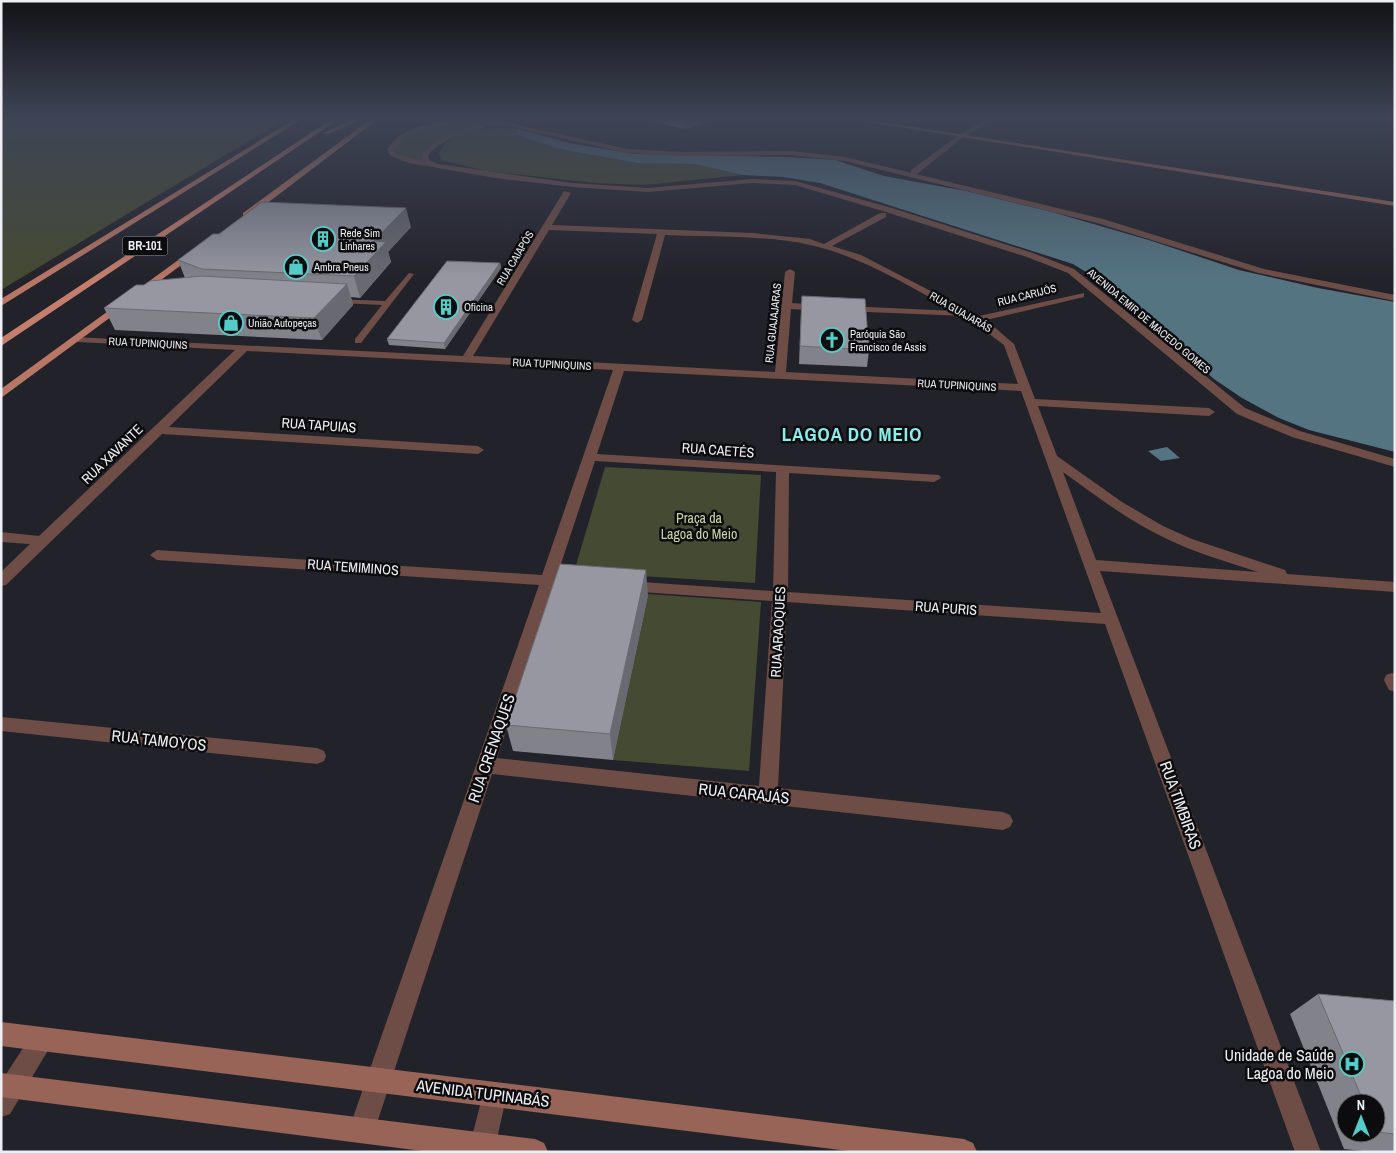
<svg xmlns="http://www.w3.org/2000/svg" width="1396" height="1153" viewBox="0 0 1396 1153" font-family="'Archivo Narrow',sans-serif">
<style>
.green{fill:#454a33}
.forest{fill:#454b30}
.water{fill:#557482}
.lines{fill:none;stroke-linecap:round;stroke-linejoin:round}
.service{fill:#6e4d46;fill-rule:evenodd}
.pedestrian{fill:#6e4d46;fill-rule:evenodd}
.minor{fill:#6e4d46;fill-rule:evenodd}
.secondary{fill:#986458;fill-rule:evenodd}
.primary{fill:#b87666;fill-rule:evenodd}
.trunk{fill:#c67e6c;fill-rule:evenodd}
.wall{fill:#81828a;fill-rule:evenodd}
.shaded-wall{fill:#696a71}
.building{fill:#9697a1;stroke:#696a71}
.labels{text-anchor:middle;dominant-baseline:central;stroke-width:5;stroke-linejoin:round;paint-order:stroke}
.far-poi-label{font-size:11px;fill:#eeeff4;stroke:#0c0c0f;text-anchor:start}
.far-street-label{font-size:11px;fill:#eeeff4;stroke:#0c0c0f}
.shield{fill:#0c0c0f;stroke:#aaabaf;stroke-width:1}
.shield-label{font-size:12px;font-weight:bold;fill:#eeeff4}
.street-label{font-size:14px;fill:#eeeff4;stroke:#0c0c0f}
.park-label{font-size:14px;fill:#ccd8a2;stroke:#0c0c0f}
.near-street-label{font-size:16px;fill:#eeeff4;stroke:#0c0c0f}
.near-poi-label{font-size:16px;fill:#eeeff4;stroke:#0c0c0f;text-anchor:end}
.district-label{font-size:19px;font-weight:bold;letter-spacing:1px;fill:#86f1ec;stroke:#0c0c0f}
</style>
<rect width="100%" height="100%" fill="#22222a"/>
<g class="green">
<path d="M1,119H285L1,290Z"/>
<path d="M476,120L517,125L484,127L451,135L425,155L426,161C414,161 397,162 390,150L407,133L457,121Z"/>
<path d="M605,467L761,475L755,583L574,572Z"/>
<path d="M648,594L761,602L749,771L613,760Z"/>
</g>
<path class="forest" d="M503,128L518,129L516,134L556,148L586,154L637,163L695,164L743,175L644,185L596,183L487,171L441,160L439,153C450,130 480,129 503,128Z"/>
<g class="water">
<path d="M518,129L569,143L634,154L788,157L835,160L884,176L966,191L1052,212L1152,241L1239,270L1318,288L1395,302V452L1309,430L1279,418L1242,398L1214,379L1112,288L1073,264L820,183L784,177L743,175L695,164L637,163L586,154L556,148L516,134Z"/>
<path d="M1167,447L1180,458L1161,461L1148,451Z"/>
</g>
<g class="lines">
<path class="service" d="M409,273L414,274L361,343H355V339L382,305L338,303L334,301L335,299L385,301Z"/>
<path class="pedestrian" d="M455,119L505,122L627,149L681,152L791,151L845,157L1103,219L1264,269L1395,295V301L1258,273L1097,223L845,161L791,155L681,156L627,153L505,125L481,123H455L419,131L404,138L393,150L396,154L423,161V154C439,136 460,130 483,125L485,128C463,133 444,138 428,155L429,160L438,164L572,183L648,188L752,179L795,181L892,208L1033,253L1074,269L1245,408L1300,431L1395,459V467L1292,437L1237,414L1068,273L1027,257L886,212L795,185L752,183L648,192L572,187L496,178L409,163L391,156L387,150C402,126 429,124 455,119Z"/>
<g class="minor">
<path d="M988,119H995L963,137L917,174H911V170L959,135Z"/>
<path d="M564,191L571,193L552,225L753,233L810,239L824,244L880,213H886V217L832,246L861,255L979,316L1084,293V297L986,320L1014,344L1035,399L1209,408L1215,412L1209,416L1038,406L1057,456L1122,502L1163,526L1192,539L1285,570L1287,574L1395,582V592L1100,571L1321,1152H1295L1105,624L787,602L778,788L1003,812L1010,815L1013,821L1010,827L1003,830L492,774L375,1129L371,1138L362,1142L353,1138L349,1129L539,585L157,560L150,555L157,550L542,575L613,370L247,351L169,427L478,446L484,450L478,454L162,434L6,585L1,586V572L30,544L1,542V532L39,536L235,350L78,342L73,339L74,337L463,356ZM549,230L657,234L632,320L637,323L642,320L665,235C712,237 765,235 810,245C861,256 908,286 955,311L846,306L841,309L843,311L965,316L1004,345L1018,384L786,372L791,309L820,311L825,308L820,305L792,303L795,272L790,269L785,272L775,372L473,356ZM624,371L1021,391L1101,613L788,592L789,473L934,482L941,478L939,475L597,454ZM595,461L776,472L773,591L627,581L622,582L619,586L622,590L627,591L772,601L759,786L497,758L554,586H580L583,582L580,578L557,576ZM1063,472C1096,496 1129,521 1167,539C1196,553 1227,562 1258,572L1096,560Z"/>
<path d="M1392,673L1395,674V692L1389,690L1384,680L1386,675Z"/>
<path d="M1,717L317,748L324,751L326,756L324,761L317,764L1,731Z"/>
<path d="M42,1027L50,1031L54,1039L50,1047L10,1114L1,1117V1082L34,1031Z"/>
<path d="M495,1082L504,1085L507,1094L494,1152H468L483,1094L486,1085Z"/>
</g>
<g class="secondary">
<path d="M849,119H862L1395,202V206Z"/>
<path d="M1,1022L964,1139L973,1143L977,1152H856L1,1046Z"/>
<path d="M1,1073L535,1139L544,1143L548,1152H430L1,1097Z"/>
</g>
<g class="primary">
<path d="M295,119H302L1,306V299Z"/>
<path d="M371,119H378L249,217H243V213Z"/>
<path d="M192,250L199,252L1,398V389Z"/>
</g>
<g class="trunk">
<path d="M332,119H339L1,346V338Z"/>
<path d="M355,119H363L328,134L323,133Z"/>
</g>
</g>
<g class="wall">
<path d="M643,119H717L685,129Z"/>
<path d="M411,227L388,252L391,262L360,298L351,297L353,305L322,340L115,330L104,308L144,285L185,278L178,260L219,234Z"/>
<path d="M500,263L501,268L445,349L389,345L387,339Z"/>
<path d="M802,296L869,350L867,367L799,364L801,313Z"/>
<path d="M648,595L613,760L513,751L506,725Z"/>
<path d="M1318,994L1395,1001V1152H1372L1344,1149L1290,1014ZM1346,1103H1376V1133H1346Z"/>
</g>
<g class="shaded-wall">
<path d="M685,119H717L685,129Z"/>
<path d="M406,208L411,227L388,252L391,262L360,298L354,276L374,241Z"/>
<path d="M500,263L501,268L445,349L444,343Z"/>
<path d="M347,284L353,305L322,340L314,318Z"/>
<path d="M646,570L648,595L613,760L610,734Z"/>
</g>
<g class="building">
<path d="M262,202L406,208L374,241L386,242L354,276L202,269L178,260L213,234H219Z"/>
<path d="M447,261L500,263L444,343L387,339Z"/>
<path d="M202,276L347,284L314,318L104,308L136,285H144L150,281Z"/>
<path d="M802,296L865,299L869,350L800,346Z"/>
<path d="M560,564L646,570L610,734L506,725Z"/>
<path d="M1318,994L1395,1001V1134L1377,1132L1376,1130V1103H1364Z"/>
</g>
<linearGradient id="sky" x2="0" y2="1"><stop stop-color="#131317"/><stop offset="0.42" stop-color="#3e4455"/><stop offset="1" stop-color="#3e4455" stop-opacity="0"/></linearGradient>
<rect width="1396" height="280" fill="url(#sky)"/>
<defs>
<symbol id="building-ring" viewBox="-11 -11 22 22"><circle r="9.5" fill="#0c0c0f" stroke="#54cdc8" stroke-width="1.5"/><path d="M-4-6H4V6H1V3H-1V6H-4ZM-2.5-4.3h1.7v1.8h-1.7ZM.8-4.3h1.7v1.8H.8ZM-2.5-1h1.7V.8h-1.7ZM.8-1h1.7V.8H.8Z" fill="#54cdc8"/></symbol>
<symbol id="shop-ring" viewBox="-11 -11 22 22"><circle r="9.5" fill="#0c0c0f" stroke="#54cdc8" stroke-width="1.5"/><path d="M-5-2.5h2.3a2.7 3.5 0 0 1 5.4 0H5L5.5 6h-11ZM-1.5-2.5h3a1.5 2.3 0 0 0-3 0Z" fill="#54cdc8"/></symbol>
<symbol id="church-ring" viewBox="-11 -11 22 22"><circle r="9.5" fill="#0c0c0f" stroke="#54cdc8" stroke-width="1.5"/><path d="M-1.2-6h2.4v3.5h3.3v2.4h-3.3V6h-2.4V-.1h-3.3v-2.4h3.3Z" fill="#54cdc8"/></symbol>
<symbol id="hospital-ring" viewBox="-11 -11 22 22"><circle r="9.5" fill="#0c0c0f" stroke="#54cdc8" stroke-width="1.5"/><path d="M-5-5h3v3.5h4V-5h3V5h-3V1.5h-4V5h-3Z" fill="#54cdc8"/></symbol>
</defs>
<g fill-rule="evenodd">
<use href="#building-ring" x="309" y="225" width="28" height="28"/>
<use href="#shop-ring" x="282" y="253" width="28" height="28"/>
<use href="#building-ring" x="432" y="293" width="28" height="28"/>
<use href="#shop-ring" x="217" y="309" width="28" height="28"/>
<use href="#church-ring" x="818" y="326" width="28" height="28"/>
<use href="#hospital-ring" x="1338" y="1050" width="28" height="28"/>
</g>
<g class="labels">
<g class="far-poi-label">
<text x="340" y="233">Rede Sim<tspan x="340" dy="13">Linhares</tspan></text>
<text x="314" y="267">Ambra Pneus</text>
<text x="464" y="307">Oficina</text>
<text x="248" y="323">União Autopeças</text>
<text x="850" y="334">Paróquia São<tspan x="850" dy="13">Francisco de Assis</tspan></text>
</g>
<g class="far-street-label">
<text transform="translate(515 258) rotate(-59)">RUA CAIAPÓS</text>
<text transform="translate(1027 295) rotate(-14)">RUA CARIJÓS</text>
<text transform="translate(961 312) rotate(30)">RUA GUAJARÁS</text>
<text transform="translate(1149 321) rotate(40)">AVENIDA EMIR DE MACEDO GOMES</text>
<text transform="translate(773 323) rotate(-84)">RUA GUAJAJARAS</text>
<text transform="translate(148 343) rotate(3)">RUA TUPINIQUINS</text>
<text transform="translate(552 364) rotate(3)">RUA TUPINIQUINS</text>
<text transform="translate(957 385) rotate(3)">RUA TUPINIQUINS</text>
</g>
<rect class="shield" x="122.5" y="236.5" width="45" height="19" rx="4"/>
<g class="shield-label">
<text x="145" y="246">BR-101</text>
</g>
<g class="street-label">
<text transform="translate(319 425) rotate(4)">RUA TAPUIAS</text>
<text transform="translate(718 450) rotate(4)">RUA CAETÉS</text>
<text transform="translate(112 454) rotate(-44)">RUA XAVANTE</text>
<text transform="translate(353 567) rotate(4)">RUA TEMIMINOS</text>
<text transform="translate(946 608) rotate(4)">RUA PURIS</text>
<text transform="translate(778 632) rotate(-87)">RUA ARAOQUES</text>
</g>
<g class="park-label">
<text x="699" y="518">Praça da<tspan x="699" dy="16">Lagoa do Meio</tspan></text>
</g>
<g class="near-street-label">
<text transform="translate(159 740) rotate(6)">RUA TAMOYOS</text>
<text transform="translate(491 748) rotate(-71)">RUA CRENAQUES</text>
<text transform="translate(744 793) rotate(6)">RUA CARAJÁS</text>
<text transform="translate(1181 805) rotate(70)">RUA TIMBIRAS</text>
<text transform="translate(483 1093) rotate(7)">AVENIDA TUPINABÁS</text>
</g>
<g class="near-poi-label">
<text x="1334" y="1055">Unidade de Saúde<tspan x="1334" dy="18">Lagoa do Meio</tspan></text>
</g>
<g class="district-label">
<text x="852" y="434">LAGOA DO MEIO</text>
</g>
</g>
<rect width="1396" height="1153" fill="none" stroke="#eeeff4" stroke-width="5"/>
<g transform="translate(1361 1118)"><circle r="24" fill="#0c0c0f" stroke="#66676b"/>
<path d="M0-4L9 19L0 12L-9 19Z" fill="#54cdc8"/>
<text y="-8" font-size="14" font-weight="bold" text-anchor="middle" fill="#eeeff4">N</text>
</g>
</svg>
